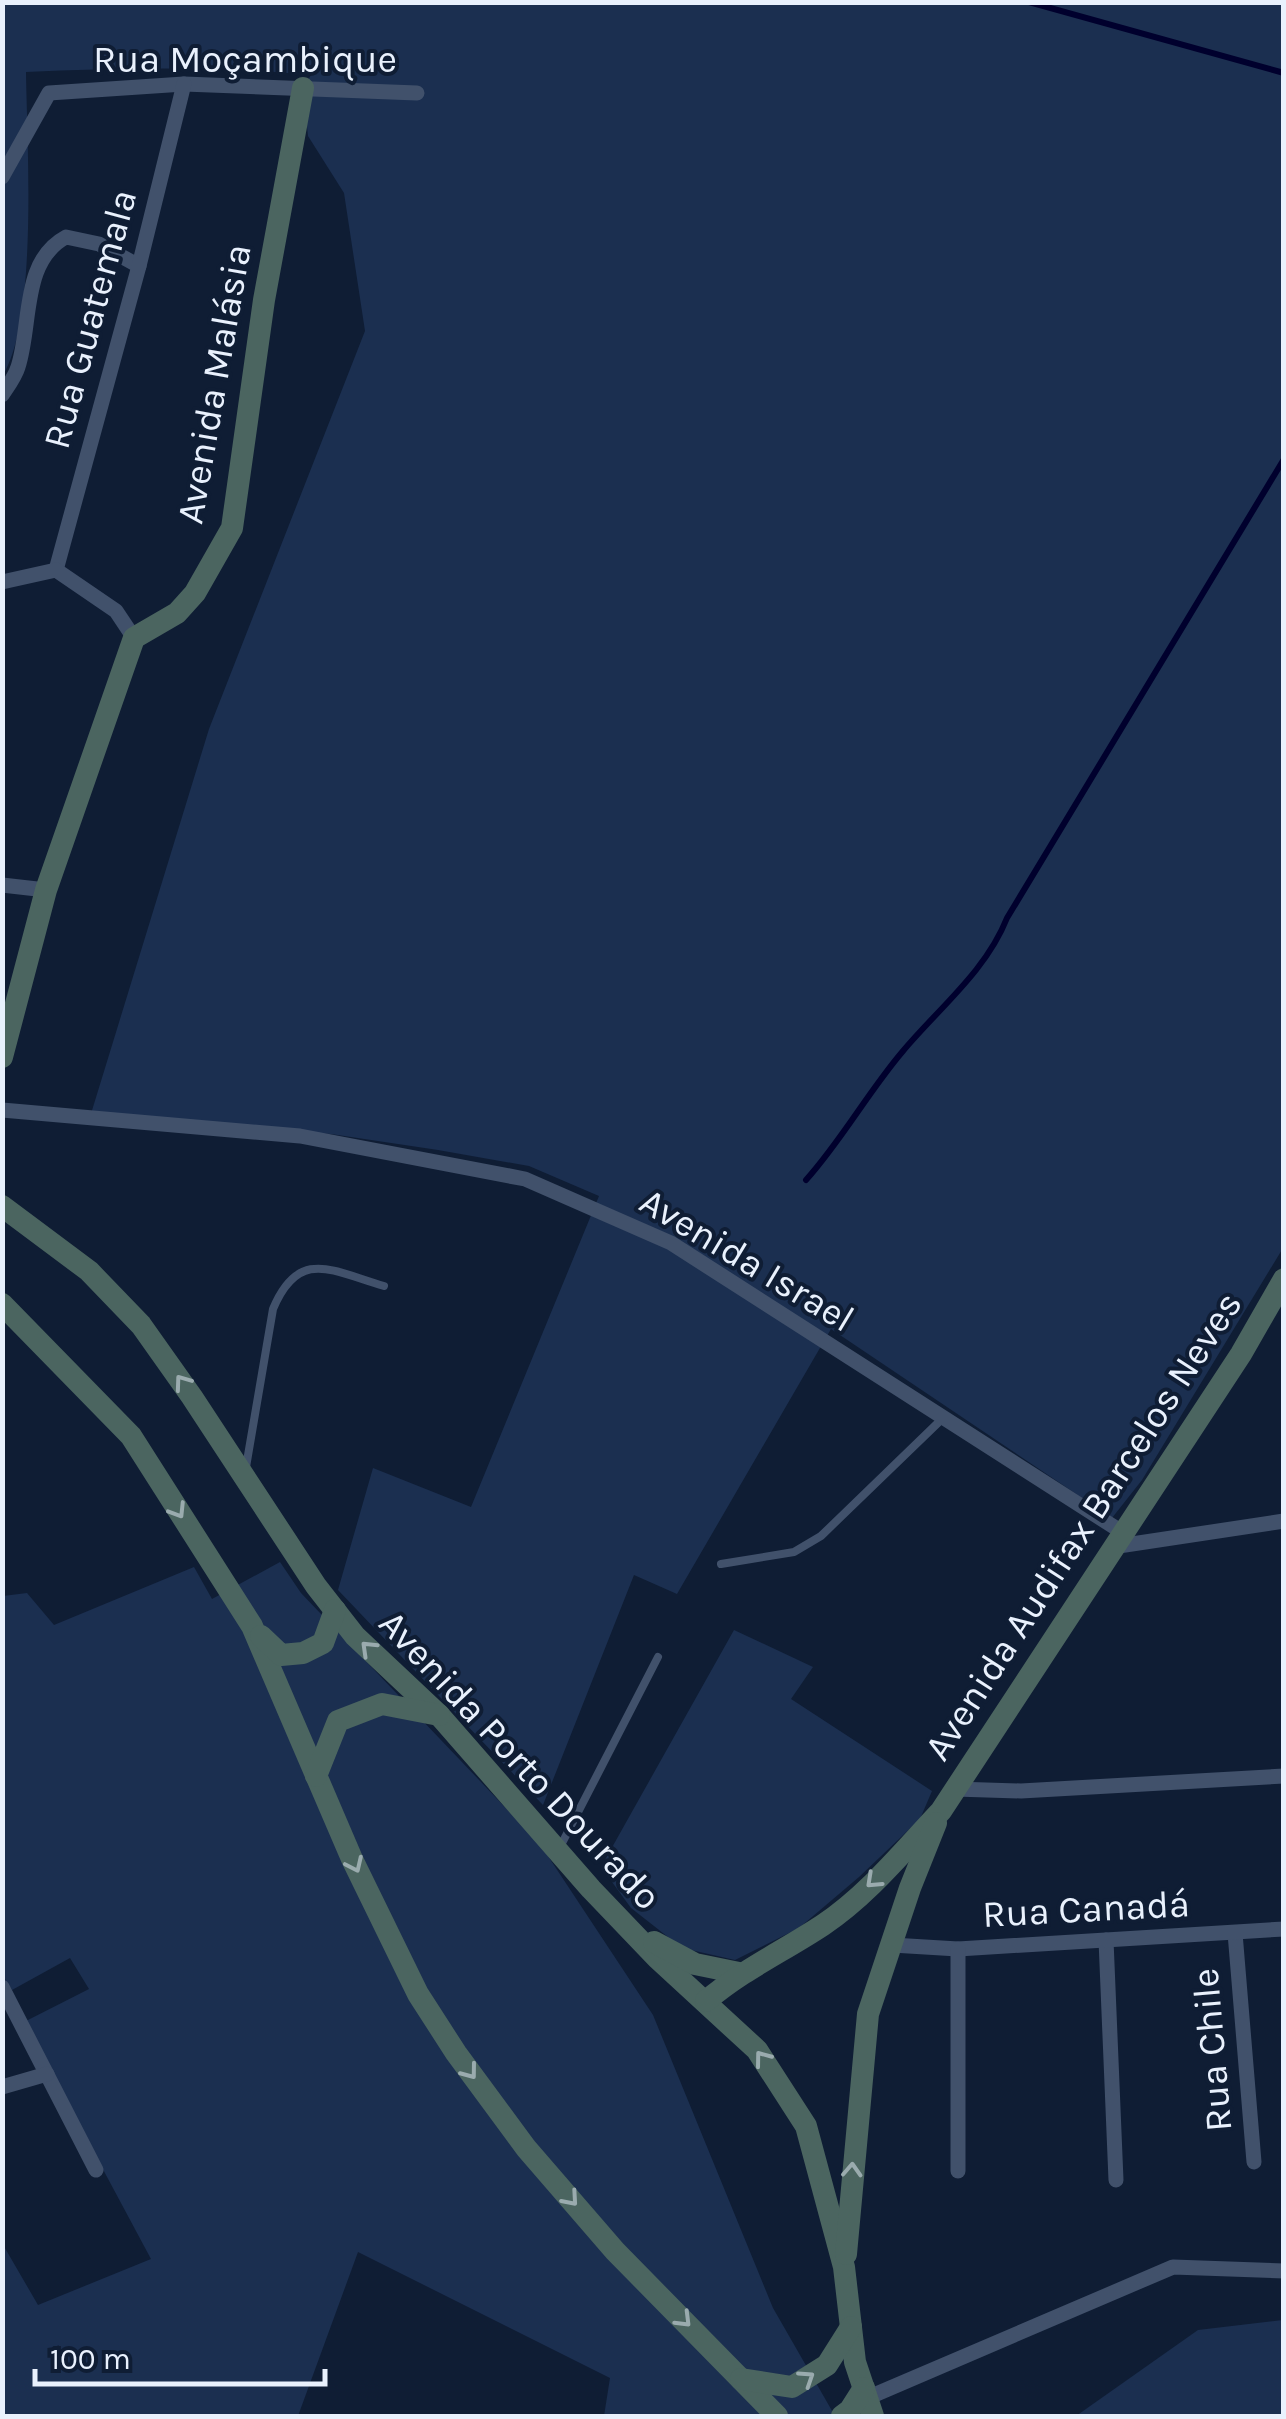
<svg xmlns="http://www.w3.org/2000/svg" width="1286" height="2419" viewBox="0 0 1286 2419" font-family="Karla,sans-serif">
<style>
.green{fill:#1b2f50}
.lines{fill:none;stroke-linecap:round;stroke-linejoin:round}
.stream{stroke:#00002d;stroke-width:6}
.lane{stroke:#41516b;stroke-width:8}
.street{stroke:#41516b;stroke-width:15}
.secondary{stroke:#4b6560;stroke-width:22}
.oneway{stroke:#9aabae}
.labels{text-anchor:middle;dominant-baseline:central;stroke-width:8;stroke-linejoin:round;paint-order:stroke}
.street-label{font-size:38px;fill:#e9f1fd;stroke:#0f1d34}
</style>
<rect width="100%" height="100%" fill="#0f1d34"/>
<g class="green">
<path d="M3,3H1283V1248L1142,1480L1112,1518L831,1329L677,1594L634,1575L543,1805L338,1590L373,1468L471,1507L599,1196L529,1166L438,1150L331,1134L90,1117L209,729L365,331L344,193L308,136L303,88L311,75C217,66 121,68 26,72C27,144 38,318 3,375Z"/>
<path d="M280,1562L301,1593L540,1844L653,2015L773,2308L835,2416H604L610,2378L358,2252L298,2416H3L2,2243L38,2305L151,2259L24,2022L89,1989L70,1958L12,1990L3,1976V1596L27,1593L54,1625L194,1567L212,1599Z"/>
<path d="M734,1630L813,1667L791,1699L932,1791L920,1819L859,1877L799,1928L735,1960L682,1948L631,1908L601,1867Z"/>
<path d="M1283,2320V2416H1076L1198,2330Z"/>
</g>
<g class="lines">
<g class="stream">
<path d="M1029,2L1284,73"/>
<path d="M806,1180C842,1140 868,1092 903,1051C939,1008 986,971 1007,918L1284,459"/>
</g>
<g class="lane">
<path d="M246,1467L273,1309C299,1247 332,1271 384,1286"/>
<path d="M721,1564L794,1552L821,1536L943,1418"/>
<path d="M559,1849L658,1657"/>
</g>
<g class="street">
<path d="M2,177L49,93L184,84L417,93"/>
<path d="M2,395C8,386 15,377 18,367C32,324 21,261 66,237L99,244L139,266"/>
<path d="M56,570L139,266L184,84"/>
<path d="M2,582L56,570L116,611L134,638"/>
<path d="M2,885L46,890"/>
<path d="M2,1110L300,1136L525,1179L671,1243L1122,1532"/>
<path d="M1112,1547L1284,1521"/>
<path d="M955,1789L1021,1791L1284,1776"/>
<path d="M1235,1933L1254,2162"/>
<path d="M1106,1940L1116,2180"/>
<path d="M892,1945L958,1949L1284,1929"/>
<path d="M2,1987L96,2170"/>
<path d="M2,2087L47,2074"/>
<path d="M958,2171V1949"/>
<path d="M867,2398L1173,2267L1284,2271"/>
</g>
<g class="secondary">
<path d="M2,1057L46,890L134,638L177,613L195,593L232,528L264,300L303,88"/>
<path d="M2,1206L89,1271L141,1325L192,1397L316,1586L355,1636L439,1715L591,1889L657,1958L757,2050L806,2126L844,2267L855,2362L873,2416"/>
<path d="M2,1304L131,1436L252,1626L352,1859L418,1994L456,2053L526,2148L615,2251L777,2416"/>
<path d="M261,1636L281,1655L303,1653L323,1643L335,1610"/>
<path d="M316,1776L338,1721L382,1704L439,1715"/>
<path d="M654,1942L695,1964L739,1973"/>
<path d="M706,2001C744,1969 782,1952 823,1925C868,1895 904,1850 941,1811L1241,1354L1284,1279"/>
<path d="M846,2254L868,2014L910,1888L936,1823"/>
<path d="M741,2379L792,2387L827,2365L851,2327"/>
<path d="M842,2416L850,2410L864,2388"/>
</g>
</g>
<defs><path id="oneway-chevron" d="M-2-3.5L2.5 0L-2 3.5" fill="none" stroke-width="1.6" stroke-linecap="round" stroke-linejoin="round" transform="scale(2.5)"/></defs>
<g class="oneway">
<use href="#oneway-chevron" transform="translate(182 1382) rotate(-126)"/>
<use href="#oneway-chevron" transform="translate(178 1511) rotate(58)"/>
<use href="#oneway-chevron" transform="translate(368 1648) rotate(-136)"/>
<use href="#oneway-chevron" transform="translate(355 1865) rotate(65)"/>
<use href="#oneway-chevron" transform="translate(873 1881) rotate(137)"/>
<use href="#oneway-chevron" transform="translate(762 2058) rotate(-127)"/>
<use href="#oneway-chevron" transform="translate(470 2072) rotate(53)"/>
<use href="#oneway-chevron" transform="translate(852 2170) rotate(-87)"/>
<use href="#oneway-chevron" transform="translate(571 2199) rotate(49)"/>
<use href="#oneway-chevron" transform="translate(684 2320) rotate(45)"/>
<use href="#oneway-chevron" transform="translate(807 2378) rotate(-33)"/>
</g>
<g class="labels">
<g class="street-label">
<text x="245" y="59">Rua Moçambique</text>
<text transform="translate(90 319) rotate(-75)">Rua Guatemala</text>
<text transform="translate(214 384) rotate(-80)">Avenida Malásia</text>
<text transform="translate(747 1260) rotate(31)">Avenida Israel</text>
<text transform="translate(1083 1526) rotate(-57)">Avenida Audifax Barcelos Neves</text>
<text transform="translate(520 1760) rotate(47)">Avenida Porto Dourado</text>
<text transform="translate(1086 1909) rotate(-3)">Rua Canadá</text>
<text transform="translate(1212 2050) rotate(-95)">Rua Chile</text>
</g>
</g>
<rect width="1286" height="2419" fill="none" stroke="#e9f1fd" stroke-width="10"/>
<path d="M35 2369v15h290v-15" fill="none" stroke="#e9f1fd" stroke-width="5"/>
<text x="50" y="2369" font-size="30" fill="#e9f1fd" stroke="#0f1d34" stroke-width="8" paint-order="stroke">100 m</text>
</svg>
